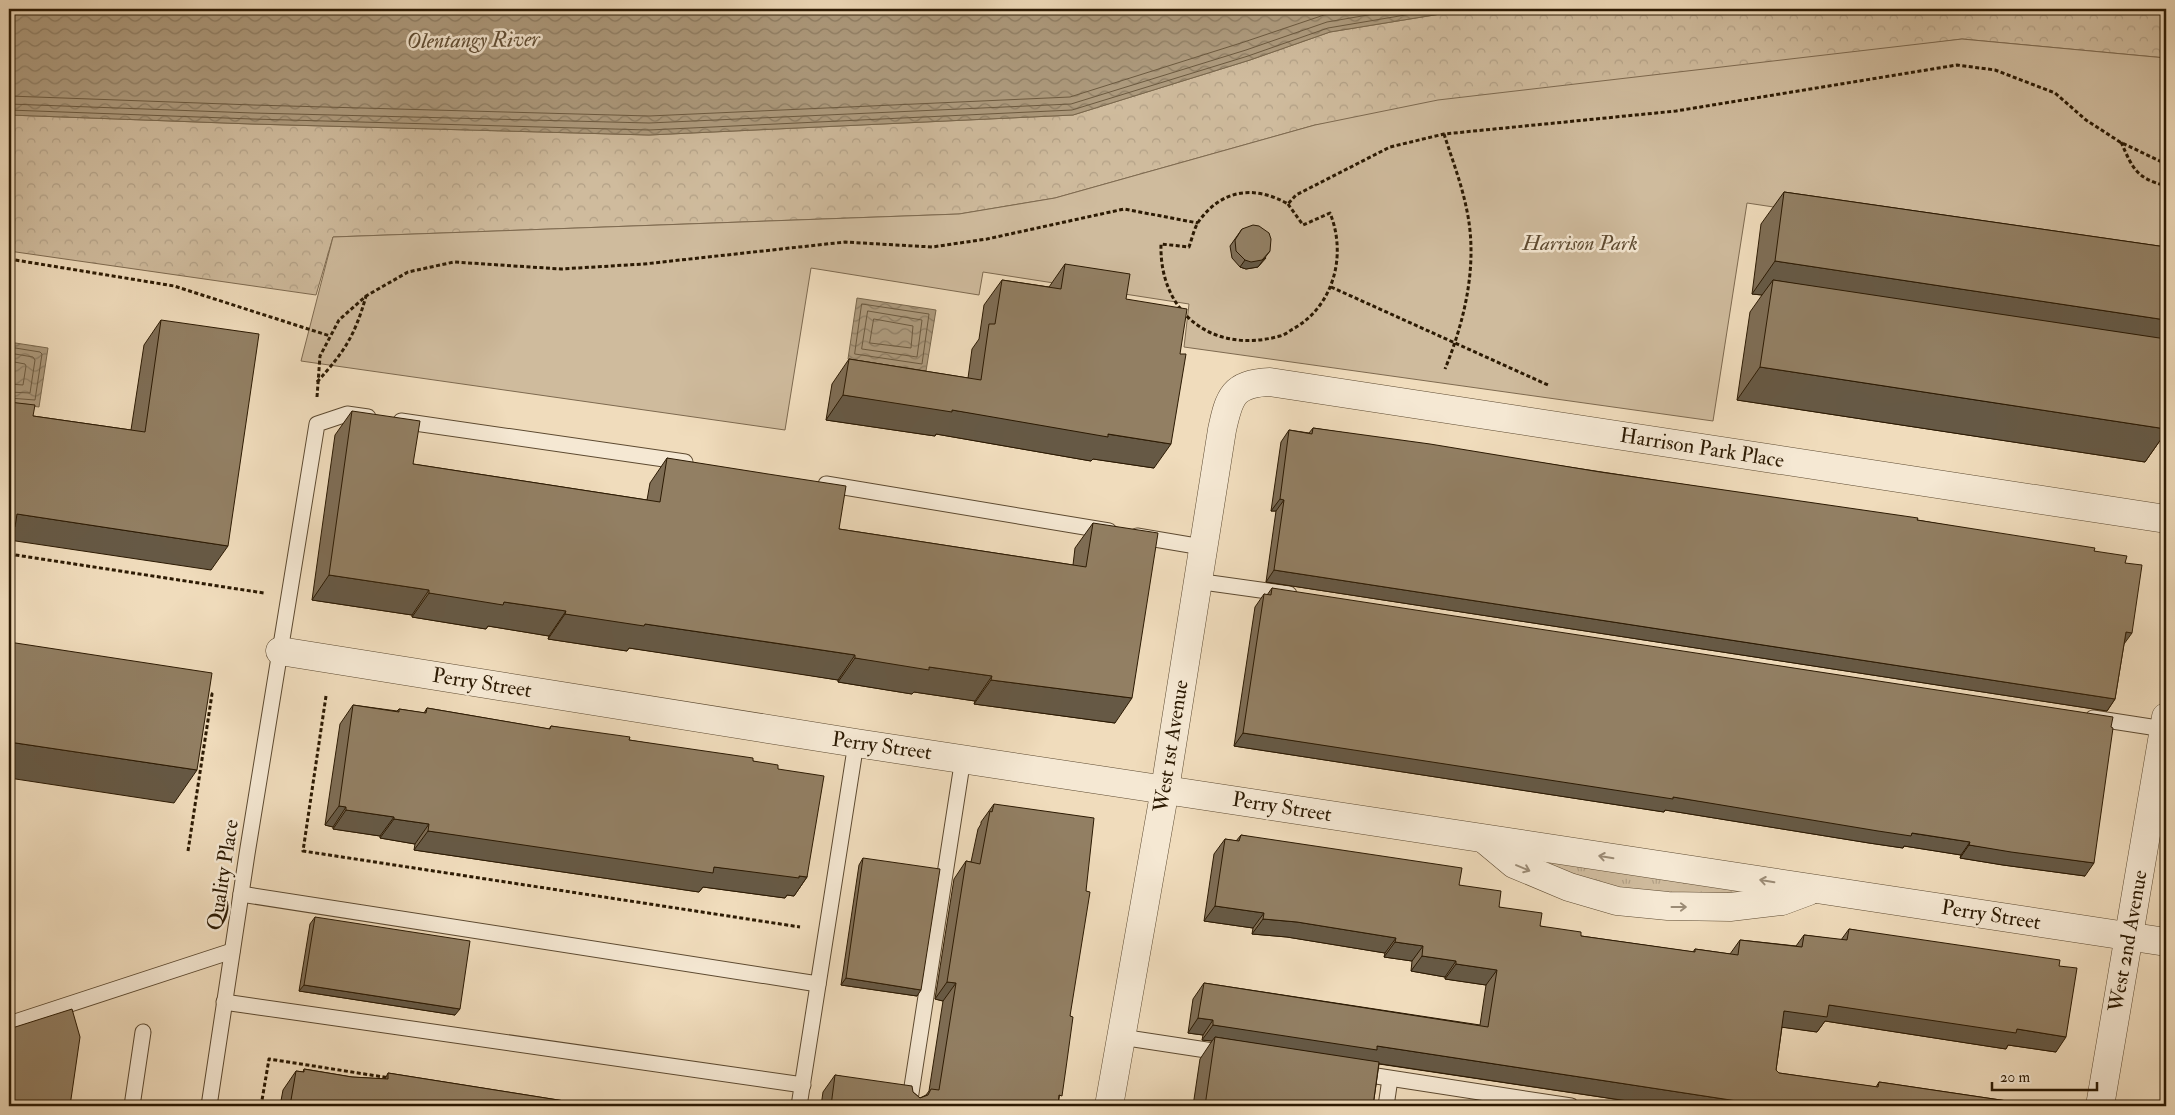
<svg xmlns="http://www.w3.org/2000/svg" width="2175" height="1115" viewBox="0 0 2175 1115" font-family="'IM FELL Double Pica',serif">
<style>
.grass{fill:url(#grass-tufts);stroke:#7e6a50}
.forest{fill:url(#forest-crowns);stroke:#7e6a50}
.green{fill:#cfbb9d;stroke:#7e6a50}
.water{fill:url(#water-waves);stroke:#79674c}
.lines{fill:none;stroke-linecap:round;stroke-linejoin:round}
.shore{stroke:#6c5a40;stroke-width:1}
.lane-casing{stroke:#5d4a31;stroke-width:17}
.street-casing{stroke:#5d4a31;stroke-width:29}
.path{stroke:#2c1a03;stroke-width:3;stroke-dasharray:4 2.5;stroke-linecap:butt}
.lane{stroke:#f5e8d3;stroke-width:15}
.street{stroke:#f5e8d3;stroke-width:28}
.wall{fill:#7e6d55;stroke:#2c1a03}
.shaded-wall{fill:#665945;stroke:#2c1a03}
.building{fill:#927f63;stroke:#2c1a03}
.oneway{stroke:#9b8b75}
.labels{text-anchor:middle;dominant-baseline:central;stroke-width:5;stroke-linejoin:round;paint-order:stroke}
.park-label{font-size:21px;font-style:italic;fill:#5d4a31;stroke:#f5e8d3}
.street-label{font-size:21px;fill:#2c1a03;stroke:#f5e8d3}
.water-label{font-size:22px;font-style:italic;fill:#604d34;stroke:#f5e8d3}
</style>
<defs>
<pattern id="grass-tufts" width="24" height="20" patternUnits="userSpaceOnUse" patternTransform="scale(1.25)"><rect width="24" height="20" fill="#cfbb9d"/><path d="M3 7l-1-3M5 7V3M7 7l1-3M15 17l-1-3M17 17v-4M19 17l1-3" fill="none" stroke="#b2a086"/></pattern>
<pattern id="forest-crowns" width="20" height="18" patternUnits="userSpaceOnUse" patternTransform="scale(1.25)"><rect width="20" height="18" fill="#cfbb9d"/><path d="M2 6a3 3 0 1 1 6 0M12 15a3 3 0 1 1 6 0" fill="none" stroke="#b2a086"/></pattern>
<pattern id="water-waves" width="16" height="10" patternUnits="userSpaceOnUse" patternTransform="scale(1.25)"><rect width="16" height="10" fill="#ad9a7d"/><path d="M0 5q4-4 8 0t8 0" fill="none" stroke="#8d7d64"/></pattern>
</defs>
<rect width="100%" height="100%" fill="#f0dcbc"/>
<filter id="stains"><feTurbulence type="fractalNoise" baseFrequency=".004" numOctaves="4"/><feColorMatrix values="0 0 0 0 .2 0 0 0 0 .09 0 0 0 0 .02 0 0 0 .5 -.17"/></filter>
<radialGradient id="worn" r=".72"><stop offset=".6" stop-color="#630" stop-opacity="0"/><stop offset="1" stop-color="#630" stop-opacity=".3"/></radialGradient>
<path class="grass" d="M1484,839L1815,888L1617,901Z"/>
<path class="forest" d="M1471,9H2166V58L1962,39L1315,125L1055,198L959,214L333,237L316,295L9,251V115L252,124L649,135L1073,115L1250,60L1330,32Z"/>
<path class="green" d="M1962,39L2166,58V266L1747,203L1713,421L1184,347L1189,304L983,272L979,295L811,268L785,430L301,361L333,237L959,214L1055,198L1315,125L1438,100Z"/>
<g class="water">
<path d="M9,9H1471L1330,32L1250,60L1073,115L649,135L252,124L9,115Z"/>
<path d="M857,298L936,310L926,371L848,359Z"/>
<path d="M9,342L48,348L39,407L9,403Z"/>
</g>
<g class="lines">
<g class="shore">
<path d="M9,96L253,105L649,116L1070,97L1244,42L1324,15L1358,9"/>
<path d="M9,104L253,113L649,123L1071,104L1246,50L1327,22L1403,9"/>
<path d="M9,110L252,119L649,130L1072,110L1248,56L1328,28L1441,9"/>
<path d="M862,304L929,314L922,364L855,354Z"/>
<path d="M868,311L922,320L917,357L862,349Z"/>
<path d="M874,319L913,326L911,348L870,343Z"/>
<path d="M9,347L40,352L42,354L35,400L9,398"/>
<path d="M9,353L33,357L35,360L30,393L9,392"/>
<path d="M9,361L25,364L26,366L23,385L9,384"/>
</g>
<defs>
<g id="lane">
<path d="M401,421L685,462"/>
<path d="M826,484L1109,531"/>
<path d="M1137,536L1202,547"/>
<path d="M1196,581L1289,594"/>
<path d="M2093,718L2164,729"/>
<path d="M241,894L818,984"/>
<path d="M224,1002L803,1085"/>
<path d="M9,1024L232,951"/>
<path d="M1121,1037L1226,1053"/>
<path d="M1357,1073L1571,1106"/>
<path d="M132,1106L143,1032"/>
<path d="M209,1106L247,854L317,424L347,414L368,417"/>
<path d="M799,1106L856,743"/>
<path d="M909,1106L963,758"/>
<path d="M1386,1106L1390,1079"/>
</g>
<g id="street">
<path d="M280,651L856,743L2166,942"/>
<path d="M1484,839L1514,864L1569,887L1617,901L1668,906L1730,907L1782,901L1809,891"/>
<path d="M1109,1106L1165,789L1222,430C1229,397 1233,383 1270,382L2166,519"/>
<path d="M2100,1106L2166,717"/>
</g>
</defs>
<use href="#lane" class="lane-casing"/>
<use href="#street" class="street-casing"/>
<g class="path">
<path d="M1444,134C1452,159 1462,185 1467,211C1478,264 1465,320 1445,369"/>
<path d="M2121,142C2133,169 2136,178 2166,186"/>
<path d="M1288,204L1303,225L1330,213C1347,255 1334,306 1293,329C1289,331 1285,335 1280,336C1213,355 1159,313 1161,244L1189,247C1192,239 1194,228 1199,221C1222,189 1255,185 1288,204L1296,195L1390,147L1444,134L1676,111L1957,65L1995,70L2055,93L2086,120L2120,142L2166,164"/>
<path d="M9,259L174,286L330,336"/>
<path d="M1331,287L1548,385"/>
<path d="M317,382C344,352 355,336 366,296"/>
<path d="M317,397L320,356L339,320L366,296L408,272L454,262L561,269L644,264L845,242L932,247L987,239L1124,209L1198,223"/>
<path d="M9,554L264,593"/>
<path d="M326,696L303,851L800,927"/>
<path d="M188,851L212,694L205,693"/>
<path d="M261,1106L269,1059L390,1078"/>
</g>
<use href="#lane" class="lane"/>
<use href="#street" class="street"/>
</g>
<g class="wall">
<path d="M1784,192L2166,247V432L2145,462L1737,400L1750,312L1762,295L1752,294L1761,224Z"/>
<path d="M1242,229L1266,258L1258,267L1246,269L1240,267L1232,258L1230,246Z"/>
<path d="M1065,264L1126,299L1154,468L1093,459L1091,461L936,434L935,436L826,420L832,384L849,359L968,378L972,349L979,339L984,305L1002,280L1049,287Z"/>
<path d="M161,320L211,570L33,416L131,430L144,345Z"/>
<path d="M352,411L413,464L647,500L650,483L667,458L839,529L1073,565L1075,548L1093,523L1115,723L974,704L975,701L914,692L912,694L838,682V680L758,667L629,648L627,651L548,639L549,636L488,626L486,629L412,617V615L312,600L335,435Z"/>
<path d="M1313,428L1917,520L2094,551L2125,563L2124,644L2115,699L2107,711L1266,582L1276,511H1271L1281,442L1289,430L1309,433Z"/>
<path d="M1272,588L2085,876L2003,865L1960,858L1961,855L1904,846L1903,848L1869,843L1665,810L1664,812L1234,746L1255,607L1264,594L1267,595Z"/>
<path d="M353,705L397,711L399,709L424,713L427,708L549,729L551,726L629,740L753,761L778,769L807,877L794,896L787,895L785,898L703,887L699,892L414,850L415,844L380,838V836L333,829V827L325,825L340,724Z"/>
<path d="M994,804L1070,1016L1058,1106H821L823,1092L835,1075L913,1092L920,1098L926,1095L929,1091L943,1001L935,999L954,879L966,861L971,862L978,829L981,824V822Z"/>
<path d="M1241,835L1459,885L1499,907L1540,926L1581,936L1693,952L1695,949L1730,954L1740,940L1796,946L1804,935L1841,940L1849,929L2059,966L2056,1052L2008,1045L2006,1049L1825,1021L1817,1032L1782,1027L1776,1070L1779,1073L1876,1087L1879,1082L2041,1106H1661L1379,1064L1373,1106H1193L1200,1059L1212,1041L1202,1040L1203,1035L1188,1033L1193,999L1204,983L1480,1025L1486,985L1445,979V977L1411,971L1412,961L1384,957L1385,953L1287,937L1252,934L1253,928L1204,921L1214,854L1225,839L1236,841Z"/>
<path d="M863,858L917,996L841,985L859,865Z"/>
<path d="M315,917L455,1015L299,991L310,924Z"/>
<path d="M304,1069L352,1077L385,1079L388,1073L596,1106H280L283,1090L296,1071L303,1072Z"/>
</g>
<g class="shaded-wall">
<path d="M1270,251L1258,267L1246,269L1240,267L1245,260Z"/>
<path d="M1775,261L2166,320V347L1773,280L1762,295L1752,294Z"/>
<path d="M1760,367L2166,429V432L2145,462L1737,400Z"/>
<path d="M843,395L952,410L1171,444L1154,468L1093,459L1091,461L936,434L935,436L826,420Z"/>
<path d="M1280,499L1284,500L1276,511H1271Z"/>
<path d="M17,514L228,546L211,570L9,540V526Z"/>
<path d="M1274,570L2115,699L2107,711L1266,582Z"/>
<path d="M329,575L429,590L412,615L312,600Z"/>
<path d="M429,593L504,602L566,611L549,636L488,626L486,629L412,617Z"/>
<path d="M565,614L645,624L855,655L838,680L629,648L627,651L548,639Z"/>
<path d="M2126,632L2132,633L2124,644Z"/>
<path d="M855,658L929,667L992,676L975,701L914,692L912,694L838,682Z"/>
<path d="M991,680L1132,698L1115,723L974,704Z"/>
<path d="M1243,733L1673,797L1970,842L1961,855L1904,846L1903,848L1869,843L1665,810L1664,812L1234,746Z"/>
<path d="M9,742L197,770L174,803L9,778Z"/>
<path d="M339,806L346,807L333,827L325,825Z"/>
<path d="M346,810L394,817L380,836L333,829Z"/>
<path d="M394,819L429,824L415,844L380,838Z"/>
<path d="M428,831L714,867L807,877L794,896L787,895L785,898L703,887L699,892L414,850Z"/>
<path d="M1969,845L2094,863L2085,876L2003,865L1960,858Z"/>
<path d="M1215,906L1264,913L1253,928L1204,921Z"/>
<path d="M1263,919L1297,922L1396,938L1385,953L1287,937L1252,934Z"/>
<path d="M1395,942L1423,946L1412,961L1384,957Z"/>
<path d="M1422,956L1456,961L1445,977L1411,971Z"/>
<path d="M1456,964L1497,970L1486,985L1445,979Z"/>
<path d="M846,978L921,990L917,996L841,985Z"/>
<path d="M947,982L956,983L943,1001L935,999Z"/>
<path d="M304,985L460,1009L455,1015L299,991Z"/>
<path d="M1829,1005L2017,1029L2066,1037L2056,1052L2008,1045L2006,1049L1825,1021L1817,1032L1773,1026L1784,1011Z"/>
<path d="M1198,1018L1213,1020L1203,1035L1188,1033Z"/>
<path d="M1213,1025L1377,1046L1737,1101L1733,1106H1661L1368,1062L1215,1037L1212,1041L1202,1040Z"/>
</g>
<g class="building">
<path d="M1784,192L2166,247V320L1775,261Z"/>
<path d="M1253,225L1259,226L1269,233L1271,239L1270,251L1262,260L1251,262L1245,260L1236,251L1235,240L1242,229Z"/>
<path d="M1065,264L1130,274L1126,299L1187,309L1180,354H1186L1171,444L1108,434V437L952,410V412L843,395L849,359L981,380L989,324H995L1002,280L1061,289Z"/>
<path d="M1773,280L2166,339V429L1760,367Z"/>
<path d="M161,320L259,334L228,546L17,514L15,527L9,526V402L35,405L33,416L145,432Z"/>
<path d="M352,411L420,421L413,464L660,502L667,458L768,474L846,486L839,529L1086,567L1093,523L1158,533L1132,698L991,680L992,676L929,667V670L855,658V655L775,643L645,624L644,626L565,614L566,611L504,602L503,605L429,593V590L329,575Z"/>
<path d="M1313,428L1430,444L1600,472L1918,518L1917,520L2095,548L2094,551L2127,556L2125,563L2142,565L2132,633L2126,632L2115,699L1274,570L1284,500L1280,499L1289,430L1312,434Z"/>
<path d="M1272,588L2113,717L2111,727L2113,728L2094,863L2011,852L1969,845L1970,842L1912,833L1911,836L1878,831L1673,797V799L1243,733L1264,594L1271,595Z"/>
<path d="M9,642L212,673L197,770L9,742Z"/>
<path d="M353,705L399,712V709L426,713L427,708L550,729L551,726L630,737L629,740L753,758V761L778,765V769L824,776L807,877L799,876V878L714,867L713,873L612,858L428,831L429,824L394,819V817L346,810V807L339,806Z"/>
<path d="M994,804L1094,818L1086,891L1090,892L1070,1016L1073,1017L1066,1068L1062,1096L1059,1095L1058,1106H831L835,1075L912,1086L913,1092L920,1098L928,1095L931,1089L939,1090L956,983L947,982L966,861L980,864L990,811L992,812Z"/>
<path d="M1241,835L1462,868L1459,885L1501,891L1499,907L1542,913L1540,926L1581,932V936L1695,952V949L1738,955L1740,940L1802,947L1804,935L1847,940L1849,929L2060,960L2059,966L2077,968L2066,1037L2017,1029L2016,1033L1829,1005L1827,1017L1784,1011L1776,1070L1779,1073L1878,1087L1879,1082L2041,1106H1736L1737,1101L1377,1046V1050L1213,1025V1020L1198,1018L1204,983L1488,1027L1497,970L1456,964V961L1422,956L1423,946L1395,942L1396,938L1297,922L1263,919L1264,913L1215,906L1225,839L1239,841Z"/>
<path d="M863,858L940,869L921,990L846,978Z"/>
<path d="M315,917L470,941L460,1009L304,985Z"/>
<path d="M72,1009L80,1037L70,1106H9V1029Z"/>
<path d="M1215,1037L1379,1062L1373,1106H1205Z"/>
<path d="M304,1069L352,1077L388,1079V1073L596,1106H290L296,1071L304,1072Z"/>
</g>
<defs><path id="oneway-shaft" d="M-6 0H5M1.5-3L5.5 0L1.5 3" fill="none" stroke-width="1.6" stroke-linecap="round" stroke-linejoin="round" transform="scale(1.25)"/></defs>
<g class="oneway">
<use href="#oneway-shaft" transform="translate(1606 857) rotate(-171)"/>
<use href="#oneway-shaft" transform="translate(1523 868) rotate(23)"/>
<use href="#oneway-shaft" transform="translate(1767 881) rotate(-171)"/>
<use href="#oneway-shaft" transform="translate(1679 907)"/>
</g>
<g class="labels">
<g class="park-label">
<text x="1580" y="243">Harrison Park</text>
</g>
<g class="street-label">
<text transform="translate(1702 448) rotate(9)">Harrison Park Place</text>
<text transform="translate(482 683) rotate(9)">Perry Street</text>
<text transform="translate(882 746) rotate(8)">Perry Street</text>
<text transform="translate(1171 746) rotate(-81)">West 1st Avenue</text>
<text transform="translate(1282 807) rotate(9)">Perry Street</text>
<text transform="translate(223 875) rotate(-81)">Quality Place</text>
<text transform="translate(1991 915) rotate(9)">Perry Street</text>
<text transform="translate(2128 941) rotate(-80)">West 2nd Avenue</text>
</g>
<g class="water-label">
<text transform="translate(473 40) rotate(-1)">Olentangy River</text>
</g>
</g>
<rect width="2175" height="1115" fill="none" stroke="#f0dcbc" stroke-width="30"/>
<rect x="10" y="10" width="2155" height="1095" fill="none" stroke="#2c1a03" stroke-width="2.5"/>
<rect x="15" y="15" width="2145" height="1085" fill="none" stroke="#2c1a03"/>
<path d="M1992 1082v8h105v-8" fill="none" stroke="#2c1a03" stroke-width="2.5"/>
<text x="2000" y="1082" font-size="15" fill="#2c1a03" stroke="#f5e8d3" stroke-width="4" paint-order="stroke">20 m</text>
<rect width="100%" height="100%" filter="url(#stains)"/>
<rect width="100%" height="100%" fill="url(#worn)"/>
</svg>
